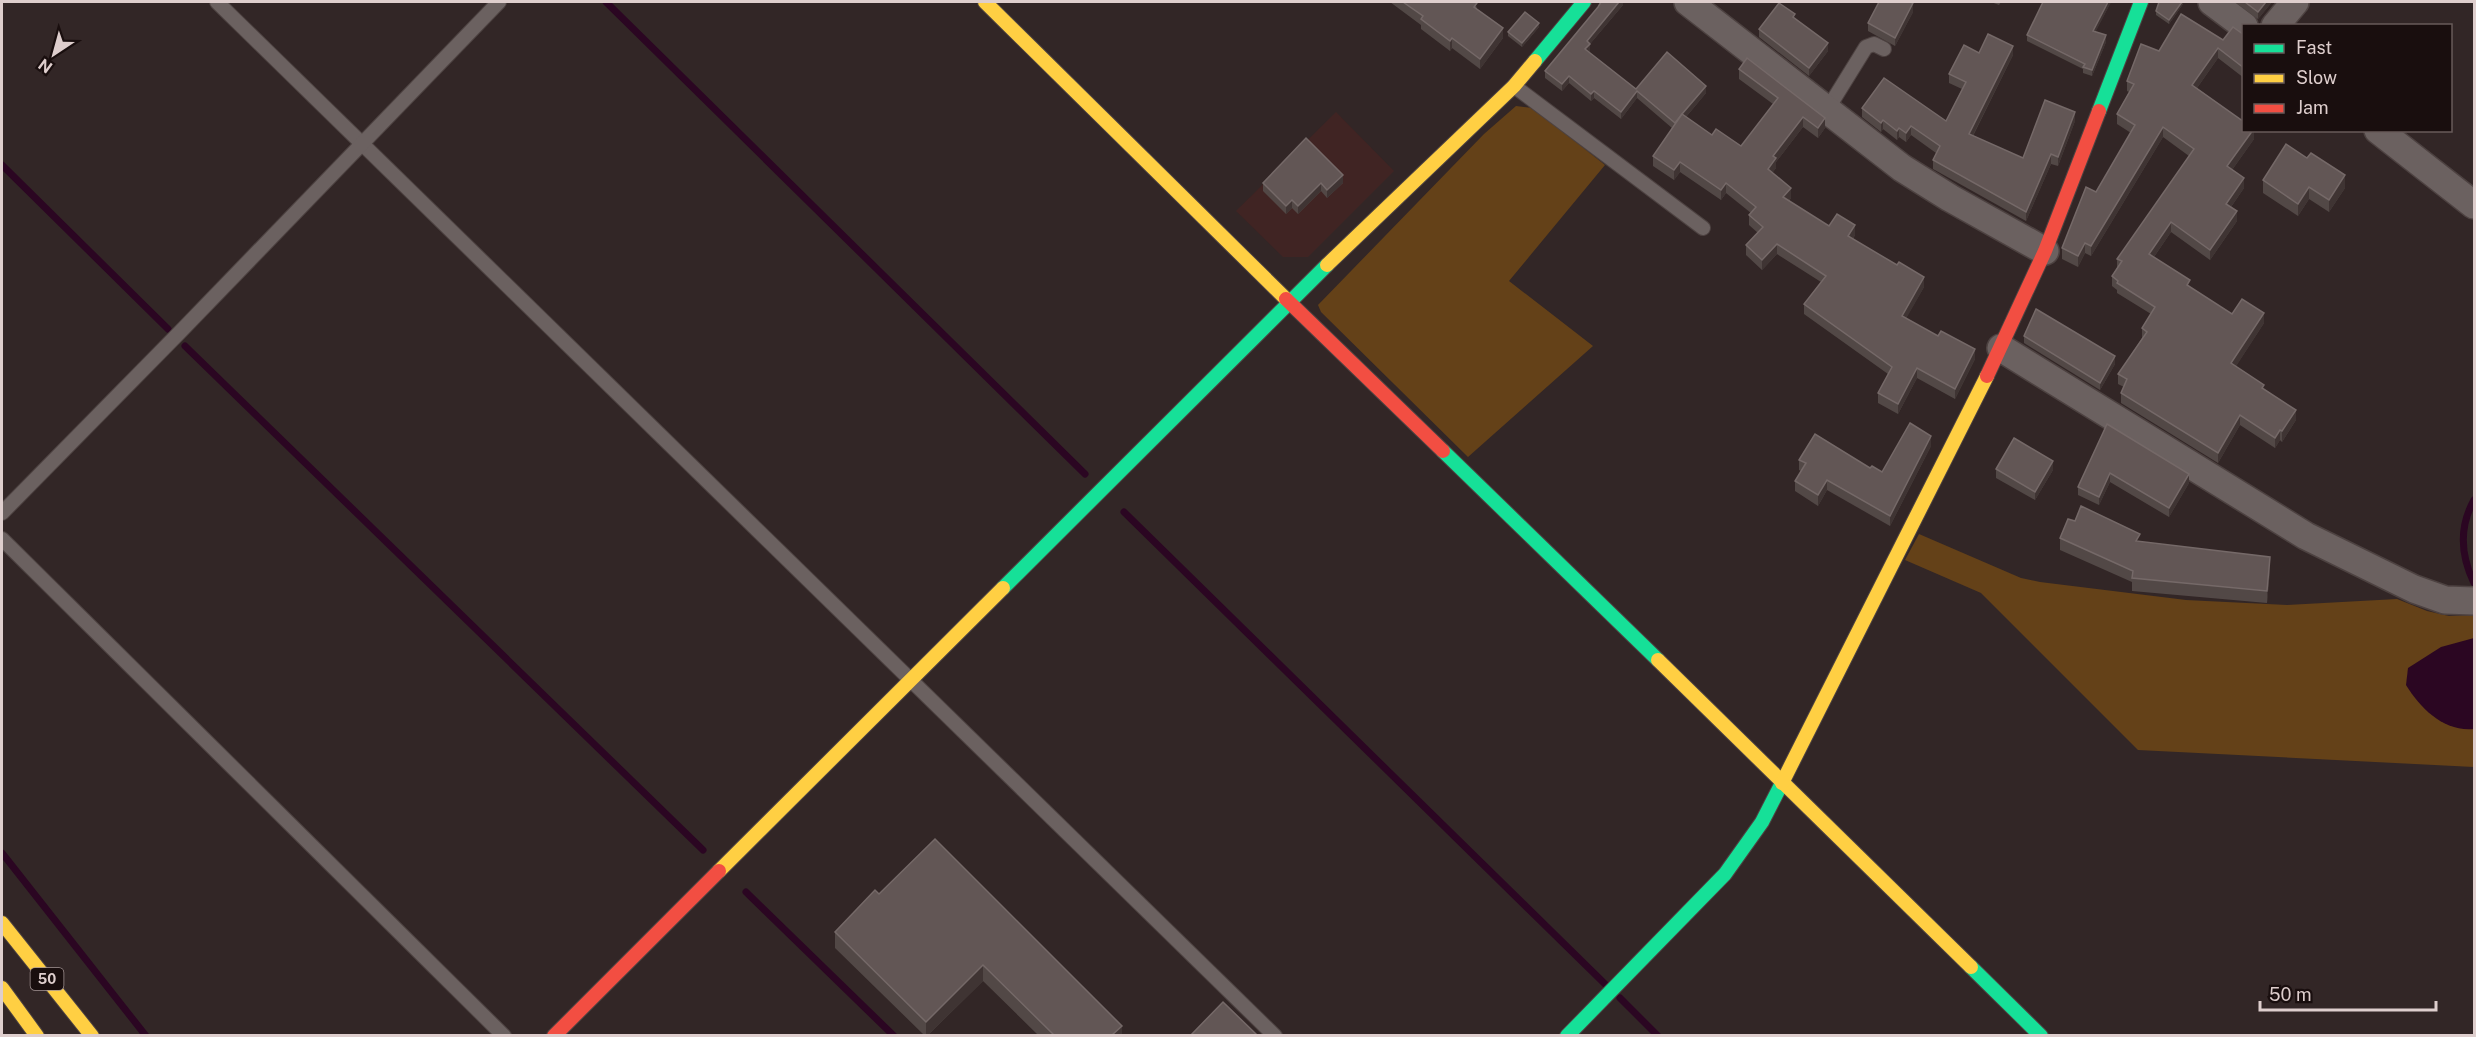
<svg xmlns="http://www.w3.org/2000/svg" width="2476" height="1037" viewBox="0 0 2476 1037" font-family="'Public Sans',sans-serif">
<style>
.built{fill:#402423}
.green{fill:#644118}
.water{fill:#2b0622}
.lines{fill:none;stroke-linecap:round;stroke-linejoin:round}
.stream{stroke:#2b0622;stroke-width:7}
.lane-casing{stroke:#4d4241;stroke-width:16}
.street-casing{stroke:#4d4241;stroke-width:30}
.fast-casing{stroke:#4d4241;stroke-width:16}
.slow-casing{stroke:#4d4241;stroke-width:16}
.jam-casing{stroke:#4d4241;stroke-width:16}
.lane{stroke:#6b6160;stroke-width:14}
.street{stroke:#6b6160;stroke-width:27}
.fast{stroke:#16e098;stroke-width:14}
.slow{stroke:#ffcf43;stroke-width:14}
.jam{stroke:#f24e42;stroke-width:14}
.wall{fill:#524846}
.shaded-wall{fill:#3f3433}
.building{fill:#625655;stroke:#756968;stroke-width:1.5}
.labels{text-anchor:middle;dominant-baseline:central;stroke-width:4.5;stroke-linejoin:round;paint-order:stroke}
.shield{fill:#190e0e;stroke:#a39494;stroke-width:1.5}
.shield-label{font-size:14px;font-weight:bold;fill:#dececd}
</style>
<rect width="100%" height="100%" fill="#322626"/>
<path class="built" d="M1336,112L1394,171L1308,257H1283L1236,211Z"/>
<g class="green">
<path d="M1516,106L1533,108L1605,165L1509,281L1593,346L1468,457L1321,312L1318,305L1484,134Z"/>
<path d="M1919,534L2021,578L2040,582L2186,600L2287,605L2397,599L2427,611L2449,616L2474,615V767L2138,750L1981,593L1905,560Z"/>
</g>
<path class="water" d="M2474,638V729C2444,732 2421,709 2406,685L2408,668L2441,647Z"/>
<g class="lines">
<g class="stream">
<path d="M606,2L1085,474"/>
<path d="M2,165L168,329"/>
<path d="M185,346L703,850"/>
<path d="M2474,500C2459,527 2461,556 2474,583"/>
<path d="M1124,512L1605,984"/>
<path d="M2,853L146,1036"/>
<path d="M746,892L894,1036"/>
<path d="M1620,998L1658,1036"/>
</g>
<defs>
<g id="lane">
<path d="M217,2L1275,1036"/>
<path d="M1514,86L1703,228"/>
<path d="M1827,110L1866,47L1874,44L1884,49"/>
<path d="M2,513L180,332L499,2"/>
<path d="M2,539L504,1036"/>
</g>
<g id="street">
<path d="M1688,2L1902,168L1950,198L2045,251"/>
<path d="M2212,2L2244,26"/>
<path d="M2275,26L2295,2"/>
<path d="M2378,130L2474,205"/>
<path d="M2001,348L2306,536L2414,589L2445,600L2474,601"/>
</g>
<g id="fast">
<path d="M1535,61L1584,2"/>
<path d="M2099,111L2141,2"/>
<path d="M1443,451L1658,660"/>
<path d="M1003,588L1327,265"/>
<path d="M1971,967L2041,1036"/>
<path d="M1567,1036L1725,874L1762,822L1782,783"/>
</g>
<g id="slow">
<path d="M985,2L1286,299"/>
<path d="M1327,265L1514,86L1535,61"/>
<path d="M1658,660L1971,967"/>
<path d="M1782,783L1987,376"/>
<path d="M719,871L1003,588"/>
<path d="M2,923L92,1036"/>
<path d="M2,988L37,1036"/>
</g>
<g id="jam">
<path d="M1286,299L1443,451"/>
<path d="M1987,376L2045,251L2099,111"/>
<path d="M554,1036L719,871"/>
</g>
</defs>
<use href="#lane" class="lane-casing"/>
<use href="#street" class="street-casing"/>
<use href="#fast" class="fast-casing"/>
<use href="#slow" class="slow-casing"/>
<use href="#jam" class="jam-casing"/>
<use href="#lane" class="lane"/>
<use href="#street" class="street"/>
<use href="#fast" class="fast"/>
<use href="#slow" class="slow"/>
<use href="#jam" class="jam"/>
</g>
<g class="wall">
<path d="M1390,2H1475L1477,9L1503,38L1480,69L1452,48L1450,51L1421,29V25Z"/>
<path d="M1623,2V5L1590,44V51L1589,52L1636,89L1706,93L1686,117L1712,135L1741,146L1773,104L1739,79V69L1825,128L1818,138L1803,127L1776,162V168L1772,173L1791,198L1789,201L1829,226L1855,235L1853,239L1924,287L1906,318L1975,359L1955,399L1917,378L1898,414L1878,403V393L1888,374L1804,314V304L1821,282L1777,254L1762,270L1746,255V245L1758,233L1749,225V215L1751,213L1726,193L1721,200L1680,172L1674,180L1653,166V156L1672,128L1637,98L1621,119L1594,98L1591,101L1569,83L1562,91L1545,78V71Z"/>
<path d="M1991,2H2001L1999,5Z"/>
<path d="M2043,2H2111L2095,32L2106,42L2092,76L2083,73V69L2027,41V35Z"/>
<path d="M2183,2V4L2169,24L2156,15V11Z"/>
<path d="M2235,2H2272L2258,19Z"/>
<path d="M1913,12L1895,46L1868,31V23Z"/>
<path d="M1539,27L1522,47L1508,36V32Z"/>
<path d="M1759,29L1828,51L1809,76L1759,37Z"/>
<path d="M2244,35V78L2218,58L2197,88L2254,130V139L2232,170L2244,188L2231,207L2237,221L2210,260L2171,232L2154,257L2190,287L2232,314L2264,323L2236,366L2264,390L2296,420L2282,442L2280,440L2275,448L2240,425L2218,463L2121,403V393L2124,387L2118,384V374L2142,338V328L2151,314L2117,293V290L2112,286V276L2117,268V259L2189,156L2163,137L2091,256L2085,253L2078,267L2062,259V248L2131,133L2117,124V114L2129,92L2127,91V81L2159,51L2223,40Z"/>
<path d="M1979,53L2013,55L1973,136L2023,158L2075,121L2058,166L2051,164L2026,221L1933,169V160L1936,153L1911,135L1906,142L1899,137L1897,140L1883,129L1881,132L1862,117V108L1946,121L1962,89L1949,83V74Z"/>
<path d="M2263,180L2345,188L2329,212L2309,199L2298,216L2263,193Z"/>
<path d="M1263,183H1343L1327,198L1321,191L1298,214L1292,208L1286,214L1263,191Z"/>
<path d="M2024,336L2115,364L2100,390L2024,343Z"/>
<path d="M2107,424L2189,483L2169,517L2110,482L2099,505L2078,495V487Z"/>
<path d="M1931,446L1890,526L1827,490L1818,506L1795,491V481L1801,471L1799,470V460L1870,468L1882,472Z"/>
<path d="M1996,469L2053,470L2035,500L1996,478Z"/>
<path d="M2075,521L2140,542L2270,570L2267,603L2132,591V582L2060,550V538Z"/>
<path d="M879,894L1122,1035H1038L983,981L928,1035H924L835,948V932Z"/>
</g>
<g class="shaded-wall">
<path d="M1619,2H1623V5L1590,44V51L1585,56L1587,41Z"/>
<path d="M2108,2H2111L2093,37V31Z"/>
<path d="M2182,2H2183V4L2169,24V20Z"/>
<path d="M2266,2H2272L2258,19V12Z"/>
<path d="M1913,3V12L1895,46V38Z"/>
<path d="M1539,23V27L1522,47V43Z"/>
<path d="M1503,28V38L1480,69V59Z"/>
<path d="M2106,35V42L2092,76V70Z"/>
<path d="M1452,38V48L1450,51V41Z"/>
<path d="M1828,43V51L1809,76V68Z"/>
<path d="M2013,46V55L1969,143V134Z"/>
<path d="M2218,48V58L2192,95V85Z"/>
<path d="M1569,76V83L1562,91V84Z"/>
<path d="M1706,86V93L1675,130V123Z"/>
<path d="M1594,91V98L1591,101V94Z"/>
<path d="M1637,91V98L1621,119V112Z"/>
<path d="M2075,112V121L2058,166V157Z"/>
<path d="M1803,117V127L1776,162V168L1768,179V169L1773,156Z"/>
<path d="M1825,118V128L1818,138V128Z"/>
<path d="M1883,120V129L1881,132V123Z"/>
<path d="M1911,126V135L1906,142V133Z"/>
<path d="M2163,127V137L2091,256V246Z"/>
<path d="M1899,128V137L1897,140V131Z"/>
<path d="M2253,130H2254V139L2227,177V166Z"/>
<path d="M2051,154V164L2026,221V212Z"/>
<path d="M1680,162V172L1674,180V170Z"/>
<path d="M1343,175V183L1327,198V190Z"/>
<path d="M2345,175V188L2329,212V200Z"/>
<path d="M2244,178V188L2226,214V204Z"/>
<path d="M1321,183V191L1298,214V206Z"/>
<path d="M1726,183V193L1721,200V190Z"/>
<path d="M2309,187V199L2298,216V204Z"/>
<path d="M1791,188V198L1783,207V197Z"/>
<path d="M1292,200V208L1286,214V206Z"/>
<path d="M2237,211V221L2210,260V250Z"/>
<path d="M2171,222V232L2149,264V254Z"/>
<path d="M1855,225V235L1848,246V236Z"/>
<path d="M2085,243V253L2078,267V256Z"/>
<path d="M1777,244V254L1762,270V260Z"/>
<path d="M1924,277V287L1902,326V316Z"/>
<path d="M2264,313V323L2231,374V363Z"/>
<path d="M1975,349V359L1955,399V389Z"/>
<path d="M2115,356V364L2100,390V383Z"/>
<path d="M1917,368V378L1898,414V404Z"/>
<path d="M2296,410V420L2282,442V431Z"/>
<path d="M2240,415V425L2218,463V453Z"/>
<path d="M2280,430V440L2275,448V438Z"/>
<path d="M1931,436V446L1890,526V516Z"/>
<path d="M2053,461V470L2035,500V492Z"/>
<path d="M2110,473V482L2099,505V497Z"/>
<path d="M2189,474V483L2169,517V508Z"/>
<path d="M1827,480V490L1818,506V495Z"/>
<path d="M2270,557V570L2267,603V591Z"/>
<path d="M983,965V981L928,1035H926V1022Z"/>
<path d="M1122,1026V1035H1112Z"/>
</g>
<g class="building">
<path d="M1403,2H1475L1477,3L1474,7L1503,28L1480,59L1452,38L1450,41L1421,19L1423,16Z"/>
<path d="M1601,2H1619L1587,41L1590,44L1585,49L1636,89L1667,52L1706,86L1682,114L1675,123L1637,91L1621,112L1594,91L1591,94L1569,76L1562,84L1545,71L1598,7Z"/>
<path d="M1879,2H1910L1913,3L1895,38L1868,23Z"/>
<path d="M2043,2H2108L2093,31L2106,35L2092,70L2083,67L2085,64L2027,35Z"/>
<path d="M2159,2H2182L2169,20L2156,11Z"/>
<path d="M2245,2H2266L2258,12Z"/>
<path d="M1779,3L1795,14L1793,17L1828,43L1809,68L1759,29Z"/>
<path d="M1525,12L1539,23L1522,43L1508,32Z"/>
<path d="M2181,14L2223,40L2233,27L2244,35V68L2218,48L2192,85L2244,122V130H2253L2227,166L2244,178L2226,204L2237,211L2210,250L2171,222L2149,254L2190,280L2187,285L2232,314L2242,299L2264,313L2231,363L2264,385L2262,388L2296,410L2282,431L2280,430L2275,438L2240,415L2218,453L2121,393L2127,379L2118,374L2147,332L2142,328L2155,307L2117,283L2118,281L2112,276L2122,261L2117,259L2194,149L2163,127L2091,246L2085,243L2078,256L2062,248L2086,187L2096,192L2135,125L2117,114L2134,84L2127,81L2141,44L2159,51Z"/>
<path d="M1988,34L2013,46L1969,134L2023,158L2045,100L2075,112L2058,157L2051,154L2026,212L1933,160L1940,146L1911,126L1906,133L1899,128L1897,131L1883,120L1881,123L1862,108L1884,78L1946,121L1966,82L1949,74L1964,45L1979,53Z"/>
<path d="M1747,58L1825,118L1818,128L1803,117L1773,156L1776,158L1768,169L1791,188L1783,197L1829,226L1837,214L1855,225L1848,236L1897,265L1899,262L1924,277L1902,316L1938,336L1941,331L1975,349L1955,389L1917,368L1898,404L1878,393L1892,367L1804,304L1826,276L1777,244L1762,260L1746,245L1763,227L1749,215L1756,207L1726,183L1721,190L1680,162L1674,170L1653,156L1682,114L1712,135L1716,129L1741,146L1778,98L1739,69Z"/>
<path d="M1306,138L1343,175L1327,190L1321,183L1298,206L1292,200L1286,206L1263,183Z"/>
<path d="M2286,144L2307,158L2311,153L2345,175L2329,200L2309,187L2298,204L2263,180Z"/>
<path d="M2036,309L2115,356L2100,383L2024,336Z"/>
<path d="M1910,423L1931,436L1890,516L1827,480L1818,495L1795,481L1806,463L1799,460L1815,434L1870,468L1872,466L1882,472Z"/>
<path d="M2107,424L2189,474L2169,508L2110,473L2099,497L2078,487Z"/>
<path d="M2014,438L2053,461L2035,492L1996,469Z"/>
<path d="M2081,506L2140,534L2136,541L2270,557L2267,591L2132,578L2133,571L2060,538L2068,519L2075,521Z"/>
<path d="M935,839L1122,1026L1112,1035H1054L983,965L926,1022L835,932L875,890L879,894Z"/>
<path d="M1223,1002L1257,1035H1191Z"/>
</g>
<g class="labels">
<rect class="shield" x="30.5" y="968" width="33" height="22" rx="4.5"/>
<g class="shield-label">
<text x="47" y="979">50</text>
</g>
</g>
<rect width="2476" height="1037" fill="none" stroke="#dececd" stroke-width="6"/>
<rect x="2242" y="24" width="210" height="108" fill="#190e0e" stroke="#685b5a" stroke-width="1.5"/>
<rect x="2254" y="44" width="30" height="9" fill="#16e098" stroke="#685b5a" stroke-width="1.5"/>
<text x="2296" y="54" font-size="18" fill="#dececd">Fast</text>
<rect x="2254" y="74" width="30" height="9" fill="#ffcf43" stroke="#685b5a" stroke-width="1.5"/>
<text x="2296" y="84" font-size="18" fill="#dececd">Slow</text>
<rect x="2254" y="104" width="30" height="9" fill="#f24e42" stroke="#685b5a" stroke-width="1.5"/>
<text x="2296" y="114" font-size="18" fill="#dececd">Jam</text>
<g transform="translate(54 54) rotate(216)" stroke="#190e0e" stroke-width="4.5" paint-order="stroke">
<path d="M0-4.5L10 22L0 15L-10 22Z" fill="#dececd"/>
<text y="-9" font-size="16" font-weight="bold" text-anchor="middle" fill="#dececd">N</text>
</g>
<path d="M2260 1001v9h176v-9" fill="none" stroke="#dececd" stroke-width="3"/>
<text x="2269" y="1001" font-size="18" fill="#dececd" stroke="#190e0e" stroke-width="4.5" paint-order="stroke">50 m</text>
</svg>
